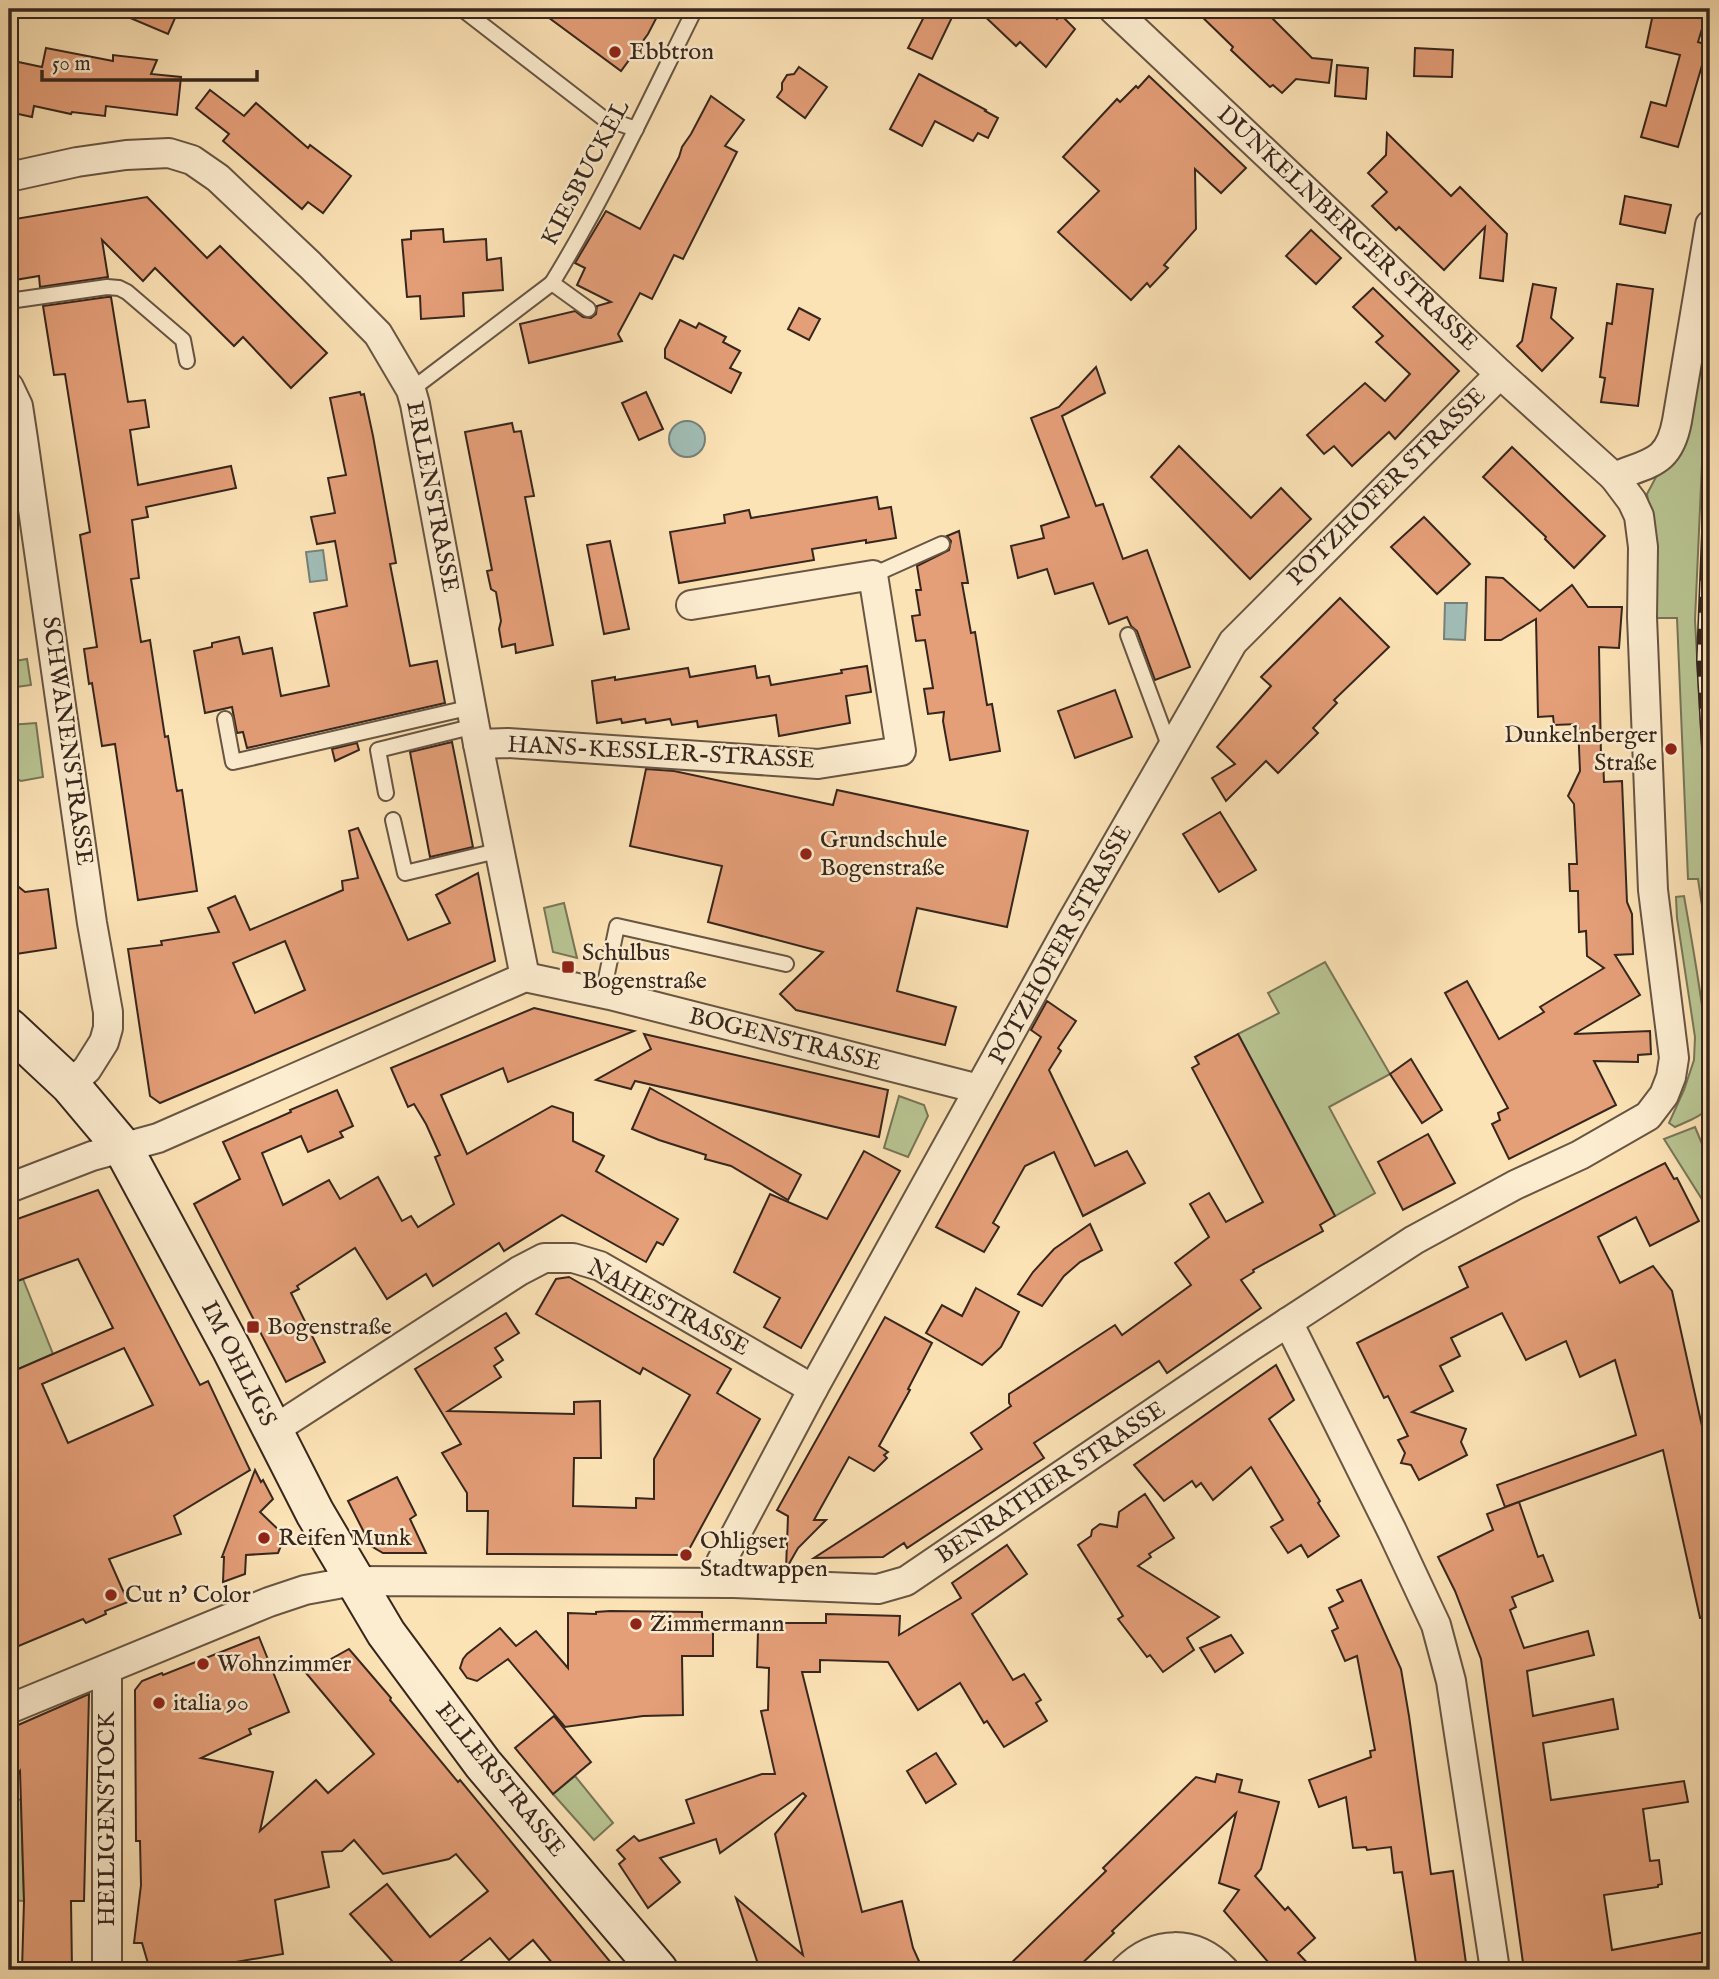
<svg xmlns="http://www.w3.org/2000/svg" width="1719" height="1979" viewBox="0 0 1719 1979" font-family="'IM FELL English',serif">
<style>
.green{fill:#b9c593;stroke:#787658;stroke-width:2}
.water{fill:#a1bdb6;stroke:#768179;stroke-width:2}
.building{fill:#e49e78;stroke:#36261d;stroke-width:2;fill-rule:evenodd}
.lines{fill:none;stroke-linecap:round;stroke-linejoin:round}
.lane-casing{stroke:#685543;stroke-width:18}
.street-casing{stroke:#685543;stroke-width:32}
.secondary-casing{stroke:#36261d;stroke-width:42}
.lane{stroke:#fdedd0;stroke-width:14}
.street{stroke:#fdedd0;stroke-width:28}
.secondary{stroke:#fdedd0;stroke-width:38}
.rail-casing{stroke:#36261d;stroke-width:8}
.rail{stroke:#fdedd0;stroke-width:5;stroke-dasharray:16;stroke-linecap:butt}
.poi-dot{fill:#8f2418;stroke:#fdedd0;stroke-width:2.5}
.labels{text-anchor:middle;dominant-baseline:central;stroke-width:5;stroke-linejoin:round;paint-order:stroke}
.poi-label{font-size:24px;fill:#36261d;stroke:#fdedd0;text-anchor:start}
.street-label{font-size:24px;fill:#36261d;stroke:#fdedd0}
</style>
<rect width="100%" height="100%" fill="#fce3b6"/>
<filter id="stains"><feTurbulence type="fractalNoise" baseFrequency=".00286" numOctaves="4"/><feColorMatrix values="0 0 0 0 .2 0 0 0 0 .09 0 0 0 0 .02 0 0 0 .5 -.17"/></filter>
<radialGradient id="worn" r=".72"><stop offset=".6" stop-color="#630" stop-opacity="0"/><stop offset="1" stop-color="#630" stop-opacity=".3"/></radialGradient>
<g class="green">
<path d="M1710,283V389L1702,464L1695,620L1710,893V959L1698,879H1688L1677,618H1653L1650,513L1647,494L1656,477L1681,454L1686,442Z"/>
<path d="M27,659L31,685L9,688V662Z"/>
<path d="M36,723L43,777L21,781L9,775V725Z"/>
<path d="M1684,896C1690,931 1719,1085 1707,1108C1702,1117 1685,1122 1675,1127L1669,1123L1684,1090L1694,1060L1695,1037L1677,918L1676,897Z"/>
<path d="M564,903L577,958L553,952L544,908Z"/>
<path d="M1325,962L1390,1074L1329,1107L1375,1193L1335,1216L1238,1034L1279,1013L1268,993Z"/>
<path d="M899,1096L924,1105L928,1116L908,1157L884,1148Z"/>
<path d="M1695,1127L1710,1163V1212L1664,1139Z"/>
<path d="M23,1279L53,1354L9,1373V1284Z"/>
<path d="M575,1776L613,1823L594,1840L553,1794Z"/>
<path d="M21,1799L24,1901L9,1900V1804Z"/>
</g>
<g class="water">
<circle cx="687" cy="439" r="18"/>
<path d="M323,550L327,580L310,582L306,552Z"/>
<path d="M1445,603H1467L1465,640L1444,639Z"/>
</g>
<g class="building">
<path d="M109,9H179L168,34Z"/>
<path d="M537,9H661L648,34L621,71Z"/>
<path d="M928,9H956L932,59L908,48Z"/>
<path d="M977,9H1047L1057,19L1061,15L1075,29L1046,67L1020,42L1016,46Z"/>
<path d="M1194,9H1263L1312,58L1332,60L1329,83L1296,79L1282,93L1273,85L1270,87L1231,50L1233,47Z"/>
<path d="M1654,9H1708L1698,42L1708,45L1678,147L1641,137L1651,102L1666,106L1680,55L1646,47Z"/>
<path d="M46,48L113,61V55L157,60L151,74L181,77L177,115L106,106L105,116L72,112L71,114L34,106L32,117L9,112V60L42,67Z"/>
<path d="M1415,48L1453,50L1452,77L1414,76Z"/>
<path d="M1337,65L1368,68L1366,99L1335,96Z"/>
<path d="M799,67L827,87L805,118L777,97L782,90V83L787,75L794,74Z"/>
<path d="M919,74L986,110L985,111L998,118L988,138L978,133L973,141L935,121L922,146L890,129Z"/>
<path d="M1149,76L1246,168L1221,193L1195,169L1196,229L1164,265L1168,268L1150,287L1147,283L1131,300L1058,232L1099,191L1063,157L1117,99L1120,102L1136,86L1138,88Z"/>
<path d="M210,90L244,116L256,103L308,148L310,145L351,176L323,213L308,202L302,209L223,141L229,134L196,108Z"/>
<path d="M711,96L744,120L725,146L737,152L683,259L674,255L652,299L640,293L618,334L622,341L529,363L520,324L575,311L583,317L591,318L596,314L597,306L611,302L577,285L585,268L575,263L606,211L640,229L679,157L682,147L691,134Z"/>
<path d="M1387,133L1451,196L1460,187L1507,234L1503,281L1480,278L1485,227L1444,270L1399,227L1396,230L1372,206L1387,192L1368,173L1386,155Z"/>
<path d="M1625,196L1671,205L1665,233L1620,224Z"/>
<path d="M147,197L207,258L220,246L327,353L291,388L243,337L234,346L155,268L143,281L102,240L108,277L40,287L39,276L9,281V220Z"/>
<path d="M443,229L444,242L486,239L487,260L501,258L503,290L463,293L464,316L421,319L420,296L407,297L402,240L411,239V231Z"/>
<path d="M1311,230L1341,258L1316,284L1286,256Z"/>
<path d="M1533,284L1556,288L1551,318L1573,338L1542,371L1517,346L1522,341Z"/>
<path d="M1617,284L1653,289L1638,406L1601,402L1605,378L1600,377L1607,323L1612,324Z"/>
<path d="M1373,288L1459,371L1395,439L1389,432L1352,466L1334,446L1324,454L1307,435L1365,383L1385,401L1410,374L1376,342L1383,336L1353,307Z"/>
<path d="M107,297H111L128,402L145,400L149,427L130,430L138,485L231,466L236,488L146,507L148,517L132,520L139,578L131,579L141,642L150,640L165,737L168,736L176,786L177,791L182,790L197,891L138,900L115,744L102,746L92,683L89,684L84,649L97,647L80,535L90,532L65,374L54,375L43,306Z"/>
<path d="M799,308L820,319L809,340L788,329Z"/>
<path d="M680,320L696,328L699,323L726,337L723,342L740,351L730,368L741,373L731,393L665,358V349Z"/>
<path d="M1096,367L1105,393L1062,416L1096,506L1103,504L1123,559L1147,550L1190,667L1155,680L1137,631L1131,626L1127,617L1109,624L1093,583L1055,594L1047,569L1018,578L1011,546L1044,538L1041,526L1069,517L1031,418L1059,407Z"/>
<path d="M360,392L361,395L364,394L373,436L396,563L390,564L410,666L437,661L445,703L247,748L243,732L237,733L232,707L205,713L194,651L212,647V643L239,637L243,654L272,648L281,696L329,686L314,613L347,606L335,541L317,544L311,517L335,513L328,478L346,475L330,398Z"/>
<path d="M646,392L663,429L639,440L622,403Z"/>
<path d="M512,423L514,432L521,431L534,496L525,497L553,645L516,653L515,644L502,647L499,629L501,621L496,592L491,589L487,571L492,570L465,432Z"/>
<path d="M1179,446L1251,518L1281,488L1311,519L1250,579L1151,477Z"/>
<path d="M1512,447L1605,536L1574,568L1545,539L1546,537L1483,477Z"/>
<path d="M877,497L879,509L891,507L896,538L866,543V540L812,549L814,560L679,583L670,532L725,523L724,515L749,510L751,518Z"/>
<path d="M1424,517L1470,564L1437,594L1391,547Z"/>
<path d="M959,531L968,583H962L971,633L975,632L987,705L992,704L1000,751L950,760L943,721L944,712L928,714L924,689L933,688L925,640L916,641L912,616L920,615L916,590H921L917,566L949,550L951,541L947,536Z"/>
<path d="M610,541L629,629L604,634L587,545Z"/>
<path d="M1486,577L1503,578L1540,611L1572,585L1588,607H1622L1619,648L1599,647L1601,758H1603L1604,782L1622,781L1627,902L1632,914L1633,954L1615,955L1640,995L1574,1034L1650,1031L1651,1054L1638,1055V1062L1594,1061L1616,1105L1509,1159L1492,1124L1500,1120L1498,1113L1508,1108L1445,993L1467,981L1499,1039L1544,1012L1540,1007L1604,968L1587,956L1586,931L1579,932L1578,891H1570L1569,864H1577L1574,804L1568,796L1580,771L1578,724L1554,725L1553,716L1538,717L1536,619L1501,640H1485Z"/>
<path d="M1340,598L1389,647L1334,700L1337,703L1313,728L1318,733L1278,773L1266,761L1226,801L1212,778L1235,764L1217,747L1271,686L1261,677Z"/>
<path d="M755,666L757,678L769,676L771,685L842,673L841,670L867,666L871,692L846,696L850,723L779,736L776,715L698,727L697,721L672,725L670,719L646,723L645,719L622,723L621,719L597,723L592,681L615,677V680L688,668L690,677Z"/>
<path d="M1115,690L1132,737L1075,758L1058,711Z"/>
<path d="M452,742L473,847L430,857L410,752Z"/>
<path d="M357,743L359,750L335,761L332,749Z"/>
<path d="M646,769L674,771L833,805L837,790L1028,831L1007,927L917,908L897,991L956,1007L945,1045L796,1010L780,994L823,952L708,922L722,866L630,846Z"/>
<path d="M1220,812L1256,870L1219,892L1183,834Z"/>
<path d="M358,828L408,940L450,923L436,895L478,873L495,961L160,1103L150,1096L128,949L162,945L161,941L219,932L208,908L235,896L250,930L343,890L342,881L358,878L349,831ZM285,941L305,990L255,1013L233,963Z"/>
<path d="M9,879L25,892L48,889L56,948L9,955Z"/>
<path d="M1047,1001L1076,1021L1058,1048L1061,1051L1049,1070L1095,1166L1127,1151L1145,1183L1083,1216L1054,1152L1025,1166L993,1223L999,1227L984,1252L936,1227L1041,1037L1031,1030Z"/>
<path d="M534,1008L634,1031L508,1082L503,1068L441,1095L467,1154L552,1106L573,1113V1141L604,1156L596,1171L678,1219L663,1245L657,1242L646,1262L562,1215L504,1251L499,1243L433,1286L426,1274L387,1299L355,1248L297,1286L299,1289L291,1293L325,1362L286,1382L194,1204L240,1179L223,1142L291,1112L290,1110L337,1090L353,1126L340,1132L343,1137L308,1152L301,1136L262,1153L283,1205L329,1180L340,1199L378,1177L402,1221L411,1216L418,1227L454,1204L435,1157L440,1155L426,1124L414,1104L408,1107L391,1068Z"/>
<path d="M644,1034L888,1090L879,1137L635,1081L631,1089L596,1080L651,1049Z"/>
<path d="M1238,1034L1335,1216L1320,1225L1323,1231L1253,1270L1254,1272L1241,1280L1261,1308L1167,1373L1159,1361L1034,1443L1044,1458L907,1548L904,1543L883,1557L814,1558L982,1449L971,1433L1011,1406L1009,1403V1394L1115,1325L1122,1335L1191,1285L1175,1263L1209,1237L1190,1204L1209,1193L1226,1222L1263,1202L1192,1068L1199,1064L1195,1057Z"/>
<path d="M1411,1059L1442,1110L1422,1123L1390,1074Z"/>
<path d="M650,1088L801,1175L788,1200L731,1166L705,1159L706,1155L659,1140L632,1129Z"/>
<path d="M1428,1134L1455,1183L1403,1210L1378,1162Z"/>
<path d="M864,1151L900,1171L801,1348L764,1327L780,1298L734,1272L770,1194L827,1219Z"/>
<path d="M1665,1163L1674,1179L1677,1178L1699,1221L1650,1246L1636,1217L1598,1237L1620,1283L1653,1266L1672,1291L1710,1462V1617L1700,1618L1663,1450L1505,1507L1497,1485L1636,1435L1615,1360L1580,1377L1566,1341L1526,1360L1502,1313L1451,1338L1460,1356L1440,1366L1453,1391L1412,1412L1466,1429L1461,1442L1467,1455L1419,1480L1411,1465L1401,1463L1405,1453L1398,1440L1408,1436L1388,1396L1384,1398L1357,1343L1468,1287L1459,1267Z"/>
<path d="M98,1190L200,1385L208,1381L250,1470L174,1516L181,1534L109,1559L128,1602L105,1611L106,1614L86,1623L83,1619L9,1650V1373L113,1328L78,1259L9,1284V1222ZM124,1348L153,1405L68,1443L42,1384Z"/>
<path d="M1090,1224L1102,1250L1080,1262L1064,1276L1042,1306L1018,1294L1033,1272L1054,1249Z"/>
<path d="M569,1277L731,1369L717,1393L760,1419L686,1555L487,1554L488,1511H467V1493L442,1453L461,1444L415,1369L506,1313L519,1333L495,1348L503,1360L494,1366L501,1377L448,1411L574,1414V1402L600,1401L601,1458H574L573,1506L636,1508V1498L654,1499V1459L690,1395L643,1368L640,1374L536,1314L556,1279Z"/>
<path d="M976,1288L1019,1312L1001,1347L982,1365L926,1333L942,1305L962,1316Z"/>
<path d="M885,1317L932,1343L908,1389L910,1390L879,1446L888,1452L884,1455L887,1458L874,1471L849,1457L814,1520H826L798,1548L786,1569L788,1516L777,1510Z"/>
<path d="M1276,1365L1294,1400L1269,1419L1320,1501L1318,1503L1339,1536L1308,1557L1301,1545L1288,1553L1271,1527L1283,1520L1251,1467L1213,1500L1201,1483L1196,1487L1192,1481L1164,1501L1134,1465Z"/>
<path d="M255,1470L261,1482L263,1480L273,1499L260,1512L285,1536L278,1553L246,1555L245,1574L223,1582L224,1557H222Z"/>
<path d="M397,1477L416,1515L410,1519L426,1553H383L371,1546L348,1501Z"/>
<path d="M1145,1494L1174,1538L1149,1554L1151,1557L1138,1566L1219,1617L1187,1638L1194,1650L1163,1672L1150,1655L1147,1657L1118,1619L1123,1616L1078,1545L1091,1536L1092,1530L1100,1524L1117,1527L1119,1512Z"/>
<path d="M1519,1502L1538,1557L1543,1555L1553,1581L1512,1597L1516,1607L1510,1610L1524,1648L1588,1631L1594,1655L1527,1671L1533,1716L1613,1699L1618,1729L1543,1743L1551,1800L1684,1781L1688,1802L1643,1809L1650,1861L1659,1860L1662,1884L1658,1885V1887L1604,1895L1612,1950L1710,1931V1970H1524L1481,1659L1455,1591L1438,1557L1493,1530L1487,1514Z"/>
<path d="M1007,1545L1027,1574L972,1614L1013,1680L1024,1674L1041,1700L1036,1703L1047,1721L1004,1747L987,1721L984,1723L960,1683L918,1710L888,1662L820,1660V1672H802L862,1912L902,1901L913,1948L923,1970H760L736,1898L803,1955L775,1834L806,1796L803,1793L720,1853L716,1839L660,1858L680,1882L648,1908L619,1864L625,1859L617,1850L634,1836L639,1841L694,1823L686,1800L762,1774H775L761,1711L768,1710L769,1668L757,1667L758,1631H770L769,1623H826V1614L900,1616L899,1635L961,1598L952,1583Z"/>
<path d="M1361,1580L1401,1669L1409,1716L1431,1874L1453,1871L1467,1970H1417L1402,1872L1394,1873L1391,1847L1367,1850L1366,1847L1353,1848L1346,1797L1319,1807L1309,1780L1371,1757L1370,1751L1375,1750L1357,1656L1345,1661L1332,1631L1338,1628L1329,1608L1343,1601L1337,1590Z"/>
<path d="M610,1611L702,1612V1629L713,1630V1656H682L683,1715L643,1716L565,1727L508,1659L477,1681L467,1678L460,1668L463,1659L467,1654L500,1628L516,1646L536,1631L568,1668V1613L596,1614V1612Z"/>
<path d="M1231,1635L1243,1653L1215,1672L1200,1648Z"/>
<path d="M259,1637L289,1712L249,1729L251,1734L201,1758L273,1772L260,1831L316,1780L328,1793L374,1754L306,1673L349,1649L391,1698L390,1700L458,1782L460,1780L617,1970H558L533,1940L509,1960L490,1938L449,1970H400L350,1914L387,1884L430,1937L488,1891L456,1854L449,1859L383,1874L354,1840L342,1851L322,1852L329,1887L275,1900L283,1954L224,1964L226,1970H150L142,1943H134L141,1885L140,1841H136L135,1690L142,1681L162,1673L163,1675Z"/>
<path d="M89,1694L84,1901H71L72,1970H22L24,1901L20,1771L9,1785V1729Z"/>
<path d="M554,1716L591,1762L553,1794L515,1748Z"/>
<path d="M936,1753L956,1784L926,1803L907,1771Z"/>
<path d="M1217,1774L1242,1780L1239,1792L1279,1802L1261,1869L1255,1876L1285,1910L1288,1907L1315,1938L1298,1953L1314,1970H1275L1224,1911L1239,1890L1219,1883L1236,1813L1112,1931L1114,1933L1075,1970H1004L1106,1871L1103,1868L1196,1777L1215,1782Z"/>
</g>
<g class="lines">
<defs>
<g id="lane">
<path d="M462,9L603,118L636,129"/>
<path d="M9,301L107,287L119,288L127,292L183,340L187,361"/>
<path d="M588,309L552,283C606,195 649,101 695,9"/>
<path d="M411,390L552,283"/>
<path d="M873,575L942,544"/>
<path d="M1128,635L1170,748"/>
<path d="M225,719L233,762L472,707"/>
<path d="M386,793L378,750L475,726"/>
<path d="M393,820L405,873L501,850"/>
<path d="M603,993L617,926L786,964"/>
</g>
<g id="street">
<path d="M9,177L77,162L126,155L169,153L192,160L218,178L310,265L378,334L411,390L415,404L478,744L525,977"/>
<path d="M9,387L18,406L23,439L92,923L108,1012V1028L104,1042L87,1069L70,1085"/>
<path d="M1614,477C1650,462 1669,464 1677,421L1710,225"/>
<path d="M478,744L508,743L818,764L901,751L873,575L691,605"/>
<path d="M9,1188L92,1156L158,1138L525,977L610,995L979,1089"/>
<path d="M1288,1322L1392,1531L1436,1625L1451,1681L1495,1970"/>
<path d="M272,1431L519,1271L544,1258H573L600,1266L813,1389"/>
<path d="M724,1583L721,1562L813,1389L1071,923L1233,642L1500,374"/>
<path d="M107,1669V1970"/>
<path d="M9,1709L269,1602L305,1590L354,1581L734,1583L878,1589L906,1581L1250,1347L1414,1240L1515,1185L1580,1155L1648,1116L1664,1095L1671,1077L1674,1058L1653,890L1642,617L1643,547L1639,516L1632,501L1614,477L1500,374L1113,9"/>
<path d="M1125,1970C1155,1940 1194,1939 1224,1970"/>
</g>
<path id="secondary" d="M9,1028L70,1085L123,1148L231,1348L315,1513L386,1633L483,1764L658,1970"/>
</defs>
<use href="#lane" class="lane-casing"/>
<use href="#street" class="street-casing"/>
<use href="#secondary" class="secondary-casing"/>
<use href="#lane" class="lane"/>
<use href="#street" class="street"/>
<use href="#secondary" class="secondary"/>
<defs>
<path id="rail" d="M1710,453L1707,482L1700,660L1710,834"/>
</defs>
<use href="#rail" class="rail-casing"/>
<use href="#rail" class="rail"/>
</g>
<g class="poi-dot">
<circle cx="615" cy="52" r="7"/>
<circle cx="1671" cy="749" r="7"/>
<circle cx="806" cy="854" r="7"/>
<rect x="561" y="960" width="14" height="14" rx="3.5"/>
<rect x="246" y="1320" width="14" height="14" rx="3.5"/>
<circle cx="264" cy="1538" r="7"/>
<circle cx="686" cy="1555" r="7"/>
<circle cx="111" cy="1595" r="7"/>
<circle cx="636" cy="1624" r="7"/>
<circle cx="203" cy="1664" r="7"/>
<circle cx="159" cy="1703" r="7"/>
</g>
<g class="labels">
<g class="poi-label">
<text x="629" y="52">Ebbtron</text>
<text x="1657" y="735" text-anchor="end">Dunkelnberger<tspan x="1657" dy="28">Straße</tspan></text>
<text x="820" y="840">Grundschule<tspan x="820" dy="28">Bogenstraße</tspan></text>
<text x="582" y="953">Schulbus<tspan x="582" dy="28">Bogenstraße</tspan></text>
<text x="267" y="1327">Bogenstraße</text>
<text x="278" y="1538">Reifen Munk</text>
<text x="700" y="1541">Ohligser<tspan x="700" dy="28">Stadtwappen</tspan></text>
<text x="125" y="1595">Cut n' Color</text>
<text x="650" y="1624">Zimmermann</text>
<text x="217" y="1664">Wohnzimmer</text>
<text x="173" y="1703">italia 90</text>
</g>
<g class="street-label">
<text transform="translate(586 173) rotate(-62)">KIESBUCKEL</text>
<text transform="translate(1347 229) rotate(43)">DUNKELNBERGER STRASSE</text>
<text transform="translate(1387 487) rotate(-45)">POTZHOFER STRASSE</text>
<text transform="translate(432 497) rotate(79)">ERLENSTRASSE</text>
<text transform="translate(67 741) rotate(82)">SCHWANENSTRASSE</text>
<text transform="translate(661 753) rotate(3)">HANS-KESSLER-STRASSE</text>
<text transform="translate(1061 945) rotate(-61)">POTZHOFER STRASSE</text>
<text transform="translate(785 1040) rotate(14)">BOGENSTRASSE</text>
<text transform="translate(668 1308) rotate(28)">NAHESTRASSE</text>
<text transform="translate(238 1364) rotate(63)">IM OHLIGS</text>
<text transform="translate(1051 1483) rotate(-34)">BENRATHER STRASSE</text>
<text transform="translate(500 1780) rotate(51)">ELLERSTRASSE</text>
<text transform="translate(107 1819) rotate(-90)">HEILIGENSTOCK</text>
</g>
</g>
<rect width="1719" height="1979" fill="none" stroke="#fce3b6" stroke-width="35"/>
<rect x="10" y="10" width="1698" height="1958" fill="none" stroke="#36261d" stroke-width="3.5"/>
<rect x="18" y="18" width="1684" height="1944" fill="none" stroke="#36261d" stroke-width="2"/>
<path d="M42 70v10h215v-10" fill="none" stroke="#36261d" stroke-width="3.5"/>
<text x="52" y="70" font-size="21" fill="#36261d" stroke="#fdedd0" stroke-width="5" paint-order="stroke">50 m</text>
<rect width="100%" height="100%" filter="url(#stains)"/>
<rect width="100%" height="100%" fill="url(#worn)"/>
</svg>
